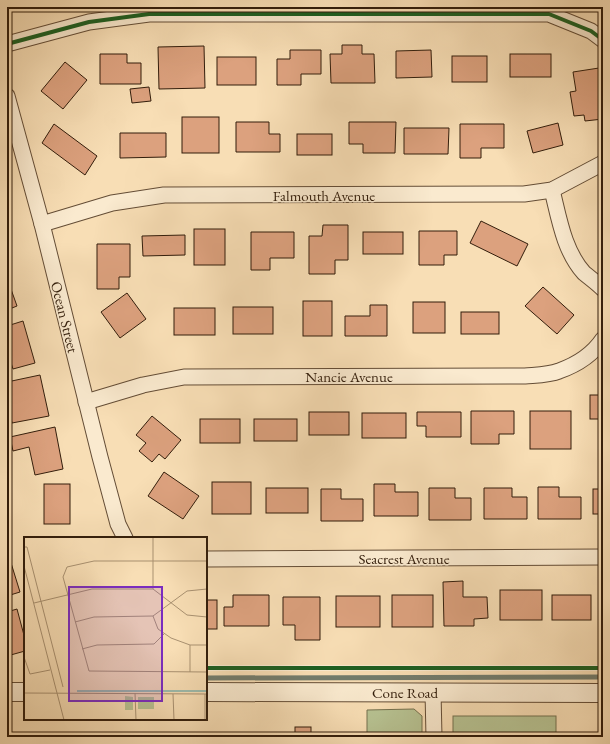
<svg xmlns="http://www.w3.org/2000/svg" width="610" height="744" viewBox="0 0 610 744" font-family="'EB Garamond',serif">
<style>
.green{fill:#b7c292;stroke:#74704e}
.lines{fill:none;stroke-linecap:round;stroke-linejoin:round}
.stream{stroke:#727c6d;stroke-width:5}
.building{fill:#dca17e;stroke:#321d0b}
.minor-casing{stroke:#644d36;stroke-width:17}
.tertiary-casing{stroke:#644d36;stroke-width:20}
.minor{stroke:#faeacf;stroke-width:15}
.tertiary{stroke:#faeacf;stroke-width:18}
.cycleway-casing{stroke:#faeacf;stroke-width:6}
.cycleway{stroke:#1b5e20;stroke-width:4}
.labels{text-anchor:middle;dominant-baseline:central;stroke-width:3;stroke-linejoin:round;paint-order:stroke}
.street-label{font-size:15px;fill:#321d0b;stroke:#faeacf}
.inset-river{fill:none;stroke:#9dbcae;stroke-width:2}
.inset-road{fill:none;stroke:#a99171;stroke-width:1}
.view{fill:#7b2cbf;fill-opacity:0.15;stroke:#7b2cbf;stroke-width:2}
.inset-edge{fill:none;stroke:#321d0b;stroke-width:2}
</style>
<rect width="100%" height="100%" fill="#f8deb5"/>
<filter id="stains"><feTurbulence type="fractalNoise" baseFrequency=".005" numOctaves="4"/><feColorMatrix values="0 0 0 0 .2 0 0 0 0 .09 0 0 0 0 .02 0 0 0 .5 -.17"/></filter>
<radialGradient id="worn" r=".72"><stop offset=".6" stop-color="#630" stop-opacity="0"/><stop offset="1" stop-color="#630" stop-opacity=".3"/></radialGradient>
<g class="green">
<path d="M414,709L422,716V737H367V710Z"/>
<rect x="453" y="716" width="103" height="21"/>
</g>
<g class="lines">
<path class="stream" d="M206,678L603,677"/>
</g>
<g class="building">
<path d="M342,45H362V54H374L375,83H331L330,54H342Z"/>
<path d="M204,46L205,88L159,89L158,47Z"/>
<path d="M290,50H321V74H301V85H277V59H290Z"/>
<path d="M431,50L432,77L396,78V51Z"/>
<path d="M100,54H127V63H141V84H100Z"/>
<rect x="510" y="54" width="41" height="23"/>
<rect x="452" y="56" width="35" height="26"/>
<rect x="217" y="57" width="39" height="28"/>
<path d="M65,62L87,80L63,109L41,91Z"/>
<path d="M599,68L603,93V119L585,121L584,115L574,116L570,92L576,91L573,72Z"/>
<path d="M149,87L151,101L132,103L130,89Z"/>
<rect x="182" y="117" width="37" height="36"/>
<path d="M236,122H269V134H280V152H236Z"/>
<path d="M349,122H396L395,153H363V144H349Z"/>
<path d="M558,123L563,145L533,153L527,131Z"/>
<path d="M54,124L97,156L85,175L42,143Z"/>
<path d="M460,124H504V148H481V158H460Z"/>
<path d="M404,128H449L448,154H404Z"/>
<path d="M120,133H166V157L120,158Z"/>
<rect x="297" y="134" width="35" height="21"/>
<path d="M481,221L528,244L517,266L470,243Z"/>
<path d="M323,225H348V260H335V274H309V236H322Z"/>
<rect x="194" y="229" width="31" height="36"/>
<path d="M419,231H457V255H444V265H419Z"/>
<path d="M251,232H294V258H270V270H251Z"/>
<rect x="363" y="232" width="40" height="22"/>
<path d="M185,235V255L143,256L142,236Z"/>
<path d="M97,244H130V277H119V289H97Z"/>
<path d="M7,278L17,306L7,310Z"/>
<path d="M543,287L574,315L557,334L525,306Z"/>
<path d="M127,293L146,319L120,338L101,312Z"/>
<rect x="303" y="301" width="29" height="35"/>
<rect x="413" y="302" width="32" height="31"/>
<path d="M370,305H387V336H345V316H370Z"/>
<rect x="233" y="307" width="40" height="27"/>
<rect x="174" y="308" width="41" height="27"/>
<rect x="461" y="312" width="38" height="22"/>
<path d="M23,321L35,363L13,369L7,350V326Z"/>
<path d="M40,375L49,416L12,423L7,398V382Z"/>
<rect x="590" y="395" width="13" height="24"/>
<path d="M471,411H514V434H499V444H471Z"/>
<rect x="530" y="411" width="41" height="38"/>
<rect x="309" y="412" width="40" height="23"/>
<path d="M417,412H461V437H426V426H417Z"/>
<rect x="362" y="413" width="44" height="25"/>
<path d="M152,416L181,440L165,459L159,454L152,462L139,451L146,443L136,435Z"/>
<rect x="200" y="419" width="40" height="24"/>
<rect x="254" y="419" width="43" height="22"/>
<path d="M55,427L63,469L35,475L29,447L13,451L10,437Z"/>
<path d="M164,472L199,496L183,519L148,496Z"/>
<rect x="212" y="482" width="39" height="32"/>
<rect x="44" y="484" width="26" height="40"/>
<path d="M374,484H395V492H418V516H374Z"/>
<path d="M538,487H559V497H581V519H538Z"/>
<rect x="266" y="488" width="42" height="25"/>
<path d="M429,488H455V498H471V520H429Z"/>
<path d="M484,488H512V497H527V519H484Z"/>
<path d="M321,489H341V499H363V521H321Z"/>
<rect x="593" y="489" width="10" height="25"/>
<path d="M7,550L20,592L7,596Z"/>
<path d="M463,581V597H487L488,618L474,619V626H444L443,582Z"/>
<rect x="500" y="590" width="42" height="30"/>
<path d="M233,595H269V626H224V607H233Z"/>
<rect x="392" y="595" width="41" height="32"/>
<rect x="552" y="595" width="39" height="25"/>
<rect x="336" y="596" width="44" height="31"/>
<path d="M283,597H320V640H295V625H283Z"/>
<rect x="206" y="600" width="11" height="29"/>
<path d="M17,609L25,639V651L7,656V612Z"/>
<rect x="295" y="727" width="16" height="10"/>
<rect x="576" y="733" width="27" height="4"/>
<path d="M21,734L22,737H10Z"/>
</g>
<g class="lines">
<defs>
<g id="minor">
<path d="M7,44L89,22L149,14H549L591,31L603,40"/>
<path d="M7,96L42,224L100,457L118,524L125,538"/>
<path d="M552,190C559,218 564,251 584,273C590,278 597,283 603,289"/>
<path d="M42,224L112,203L164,195L524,194L552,190L603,163"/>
<path d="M86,402L143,385L184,377L525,376C536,375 549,375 559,371C576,365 593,354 603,339"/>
<path d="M206,559L603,557"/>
<path d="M433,692L434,737"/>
</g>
<g id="tertiary">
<path d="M7,692H25"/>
<path d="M206,692L603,693"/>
</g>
</defs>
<use href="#minor" class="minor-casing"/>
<use href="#tertiary" class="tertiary-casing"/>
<use href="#minor" class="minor"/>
<use href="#tertiary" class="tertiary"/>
<defs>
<g id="cycleway">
<path d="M7,44L89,22L149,14H549L591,31L603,40"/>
<path d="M206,668H603"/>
</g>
</defs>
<use href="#cycleway" class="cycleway-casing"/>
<use href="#cycleway" class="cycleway"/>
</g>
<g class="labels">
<g class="street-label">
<text x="324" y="195">Falmouth Avenue</text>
<text transform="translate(65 317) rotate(76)">Ocean Street</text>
<text x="349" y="376">Nancie Avenue</text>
<text x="404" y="558">Seacrest Avenue</text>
<text x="405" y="692">Cone Road</text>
</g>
</g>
<g transform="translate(24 537)">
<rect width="183" height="183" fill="#f8deb5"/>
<path d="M101,159L109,160V173H101ZM114,160H130V172H114Z" fill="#b7c292"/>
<path class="inset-river" d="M53,154H183"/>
<path class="inset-road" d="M129,0V52M0,10H3L39,150M0,29L40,183M43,30L39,40L65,134L183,135M43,30L70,24H183M10,66L68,52H129L163,78L183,80M129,79L134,92L147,101L166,108H183M51,85L70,80L129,79L163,54L183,52M58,112L73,108L130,107L140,97M0,120L6,137L26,133M166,135V108M0,156L183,157M111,156L112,183M149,157L150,183M181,157V183"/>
<path class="view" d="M45,50H138V164H45Z"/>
<rect width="183" height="183" class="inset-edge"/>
</g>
<rect width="610" height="744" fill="none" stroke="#f8deb5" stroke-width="24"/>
<rect x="8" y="8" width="594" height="728" fill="none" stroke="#321d0b" stroke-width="2"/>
<rect x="12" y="12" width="586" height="720" fill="none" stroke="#321d0b"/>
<rect width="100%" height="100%" filter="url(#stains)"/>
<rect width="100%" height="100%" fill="url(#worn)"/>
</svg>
